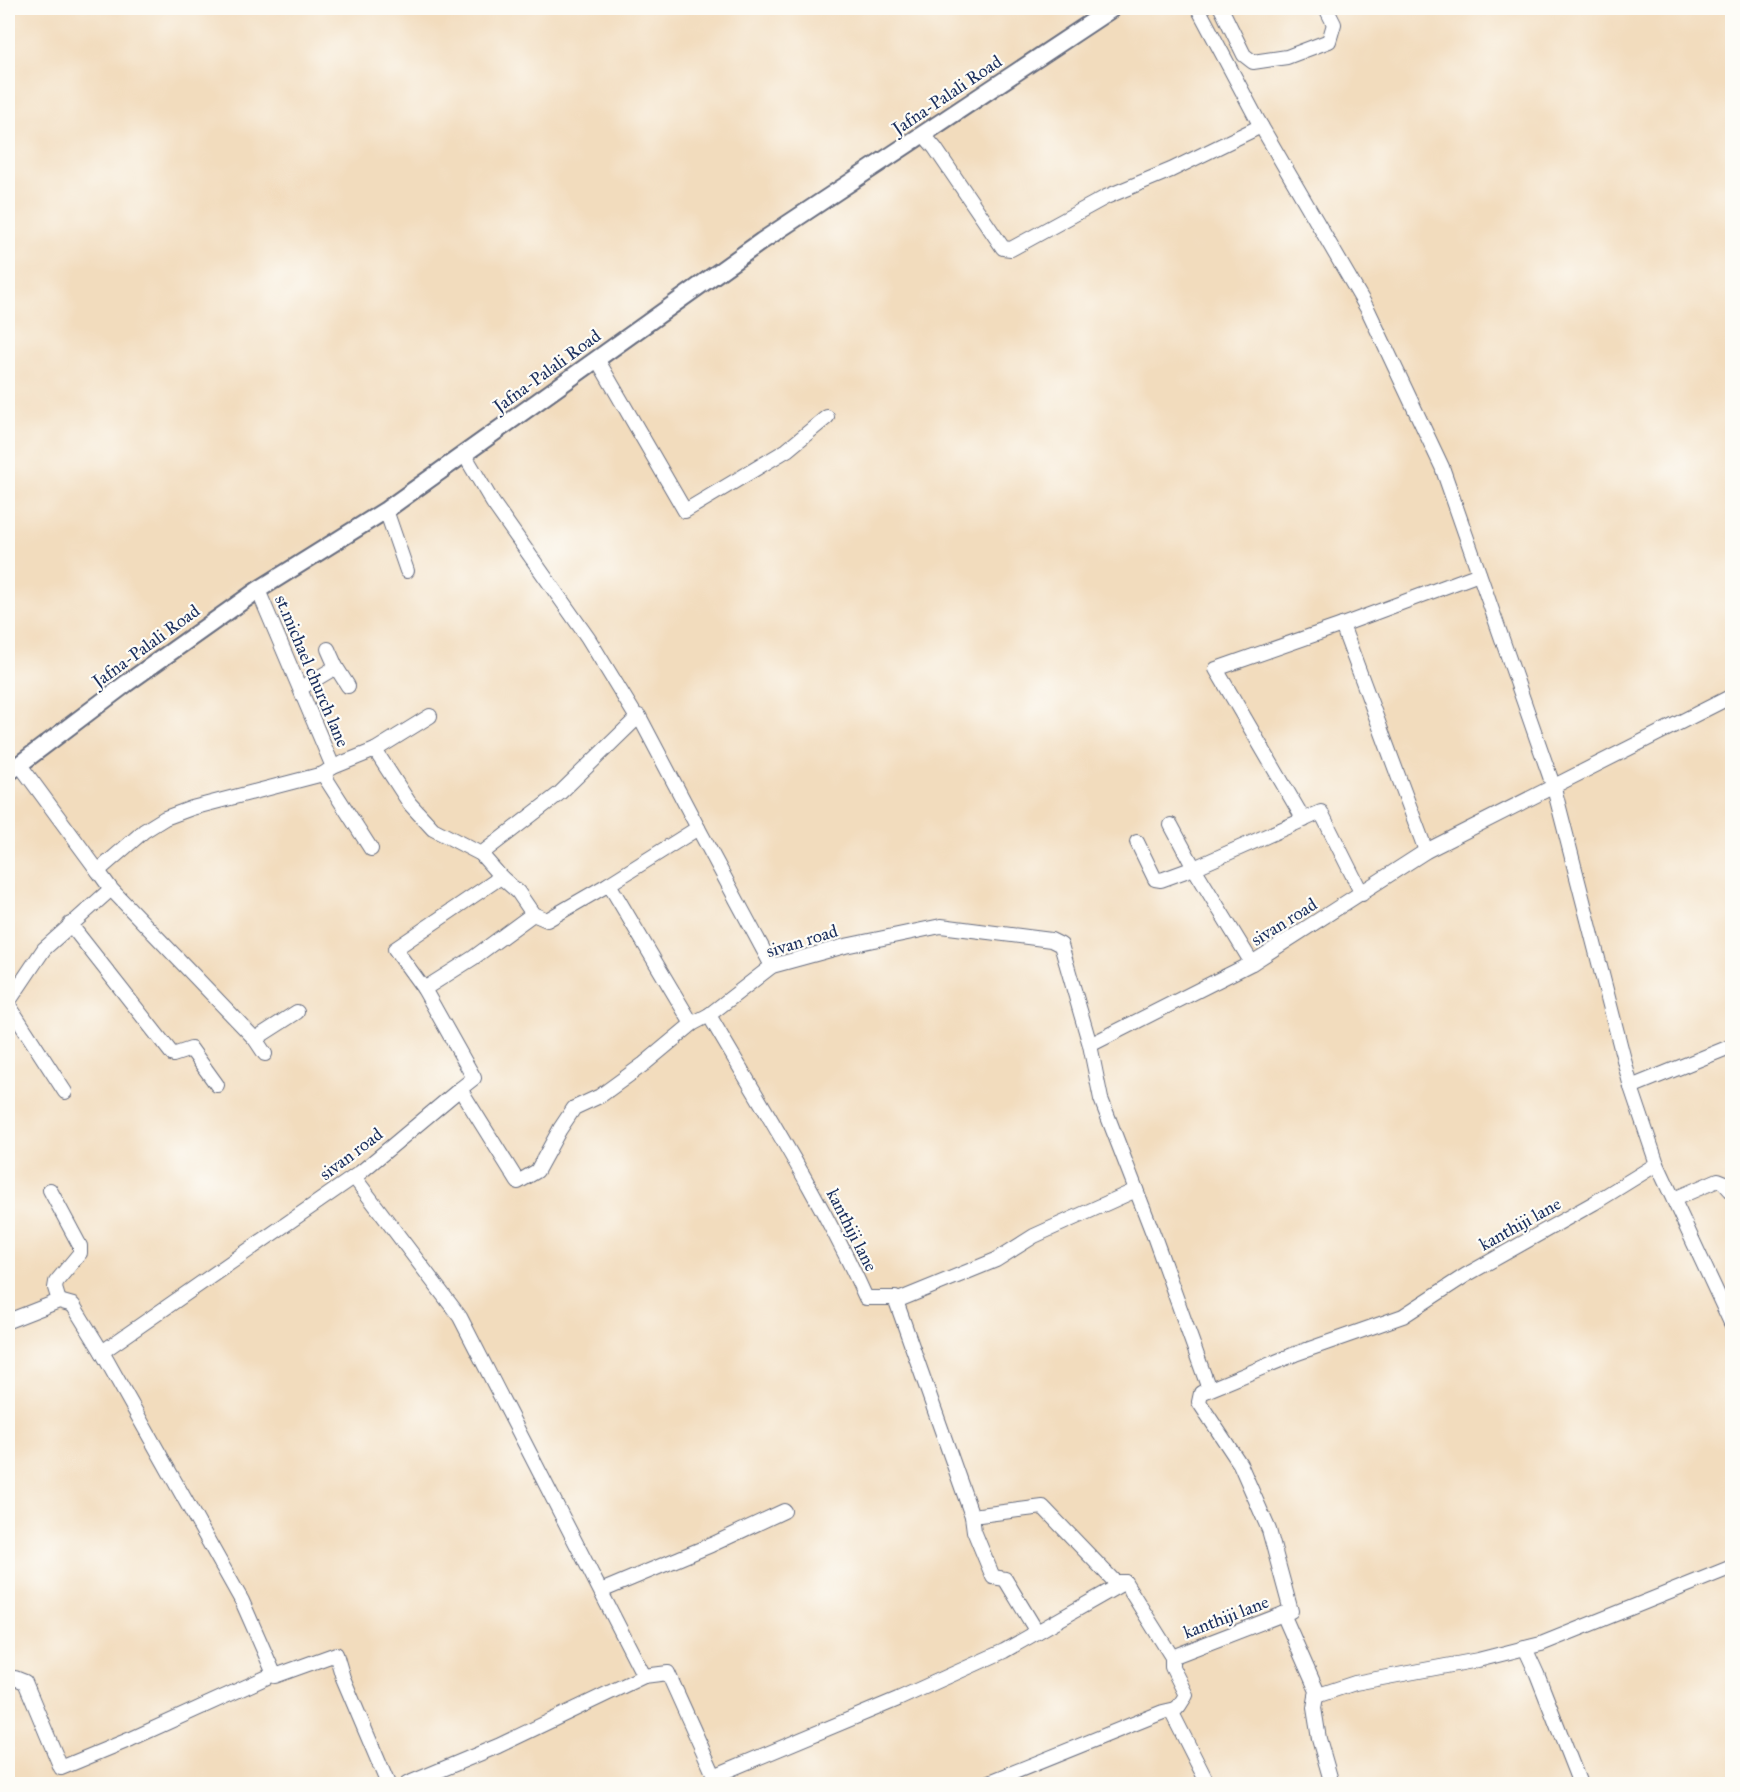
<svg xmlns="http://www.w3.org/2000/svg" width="1740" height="1792" viewBox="0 0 1740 1792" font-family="'IM FELL Great Primer',serif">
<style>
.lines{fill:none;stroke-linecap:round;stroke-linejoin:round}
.minor-casing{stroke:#666c7f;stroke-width:16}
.major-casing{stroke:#666c7f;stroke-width:20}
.minor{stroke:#fff;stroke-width:14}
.major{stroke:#fff;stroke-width:16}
.labels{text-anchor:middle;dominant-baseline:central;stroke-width:4.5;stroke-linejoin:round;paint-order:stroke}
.street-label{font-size:18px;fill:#1b2f5e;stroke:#fdfcf7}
</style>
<rect width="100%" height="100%" fill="#fdfcf7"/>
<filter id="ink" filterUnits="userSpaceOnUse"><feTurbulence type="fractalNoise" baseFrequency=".0167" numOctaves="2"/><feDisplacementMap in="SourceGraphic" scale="12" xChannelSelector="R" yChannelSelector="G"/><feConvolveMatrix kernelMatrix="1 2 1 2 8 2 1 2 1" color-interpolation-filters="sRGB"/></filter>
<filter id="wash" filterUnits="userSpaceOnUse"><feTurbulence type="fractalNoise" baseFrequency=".008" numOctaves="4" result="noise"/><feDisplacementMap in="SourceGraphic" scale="24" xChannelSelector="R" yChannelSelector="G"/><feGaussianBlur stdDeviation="1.35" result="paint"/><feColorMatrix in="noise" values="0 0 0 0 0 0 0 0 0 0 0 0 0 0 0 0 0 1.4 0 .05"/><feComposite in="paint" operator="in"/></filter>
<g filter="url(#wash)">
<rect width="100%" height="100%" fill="#f2dcbd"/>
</g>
<g filter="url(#ink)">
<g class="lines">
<defs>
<g id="minor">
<path d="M1198,8L1257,119L1368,310L1442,467L1554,788L1631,1087L1657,1164L1732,1325"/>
<path d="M1221,8L1244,55L1253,62L1287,57L1329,41L1334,24L1326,8"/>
<path d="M923,134L935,148L1003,248L1011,249L1106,197L1171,170L1261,126"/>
<path d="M597,359L685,511L787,450L827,417"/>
<path d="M464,454L493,503L588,638L637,718"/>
<path d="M386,510L407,571"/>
<path d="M1342,625L1426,851"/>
<path d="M328,649L336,667"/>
<path d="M301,688L336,667L348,686"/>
<path d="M375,750L430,716"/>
<path d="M20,765L98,871L144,831L165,818L192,808L323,774L333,767L258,590"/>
<path d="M333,767L375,750L410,804L433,829L481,854L501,877L518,892L533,914L547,920L609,884L692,1024"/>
<path d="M323,774L371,849"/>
<path d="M1304,820L1216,669L1342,625L1479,574"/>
<path d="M698,828L772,966"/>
<path d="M1137,842L1155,879L1161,880L1194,868L1171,825"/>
<path d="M481,854L560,793L639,716L698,828L609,884"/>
<path d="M98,871L111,889L255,1039L297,1012"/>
<path d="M70,924L173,1055L191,1049L217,1085"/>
<path d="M1252,963L1194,868L1321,812L1362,894"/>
<path d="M424,989L395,949L501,877"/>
<path d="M709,1015C763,1108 822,1200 866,1298H895L972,1516L1043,1507L1115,1582H1125L1172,1657L1291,1611L1269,1530L1240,1464L1199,1402L1201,1393L1295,1354L1403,1316L1466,1275L1594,1203L1657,1164"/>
<path d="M255,1039L265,1054"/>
<path d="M1090,1045L1101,1099L1154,1236L1209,1389"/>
<path d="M1631,1087L1732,1046"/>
<path d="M460,1089L474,1078L424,989L473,958L533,914"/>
<path d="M65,1092L10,1007L9,1001L44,949L111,889"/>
<path d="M354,1177L460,1317L644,1676L668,1673L718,1784"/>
<path d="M50,1190L80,1246V1253L56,1282L55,1288L59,1301"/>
<path d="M1674,1199L1718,1180L1723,1182L1732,1192"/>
<path d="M896,1301L996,1260L1034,1236L1136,1190"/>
<path d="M8,1321L59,1301L73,1305L102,1352L242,1601L275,1676L336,1654L343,1678L388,1784"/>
<path d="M102,1352L361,1172L460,1089L518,1182L537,1171L560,1129L574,1108L600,1096L644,1064L692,1024L709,1015L772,966L845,946L941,926L1051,940L1061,945L1090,1045L1252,963L1426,851L1732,696"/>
<path d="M972,1516L974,1531L993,1577L1005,1579L1037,1632"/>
<path d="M601,1591L711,1545L784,1511"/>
<path d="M1283,1614L1317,1691L1314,1708L1319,1739L1332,1784"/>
<path d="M1525,1648L1537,1674L1580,1784"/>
<path d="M1172,1657V1667L1186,1695L1179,1706L1172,1713L1208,1784"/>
<path d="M8,1681L15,1678L25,1682L61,1768L131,1739L274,1674"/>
<path d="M1316,1696L1355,1683L1478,1660L1541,1644L1732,1567"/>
<path d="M714,1776L898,1699L1004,1651L1125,1582"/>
<path d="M407,1784L498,1746L644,1676"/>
<path d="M985,1784L1163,1712L1176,1709"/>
</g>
<path id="major" d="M8,773L127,683L258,590L386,510L762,241L1113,8"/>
</defs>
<use href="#minor" class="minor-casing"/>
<use href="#major" class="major-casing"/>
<use href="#minor" class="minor"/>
<use href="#major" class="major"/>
</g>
</g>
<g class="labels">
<g class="street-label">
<text transform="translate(947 95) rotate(-34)">Jafna-Palali Road</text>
<text transform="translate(547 371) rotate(-36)">Jafna-Palali Road</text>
<text transform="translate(146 646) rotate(-36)">Jafna-Palali Road</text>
<text transform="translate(312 671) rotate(67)">st.michael church lane</text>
<text transform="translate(1284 922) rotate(-32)">sivan road</text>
<text transform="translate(802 941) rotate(-17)">sivan road</text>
<text transform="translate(351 1154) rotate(-37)">sivan road</text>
<text transform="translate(1520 1224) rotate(-29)">kanthiji lane</text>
<text transform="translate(852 1230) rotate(63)">kanthiji lane</text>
<text transform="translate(1226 1617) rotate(-21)">kanthiji lane</text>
</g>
</g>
<rect width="1740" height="1792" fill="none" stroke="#fdfcf7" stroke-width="30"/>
</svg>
